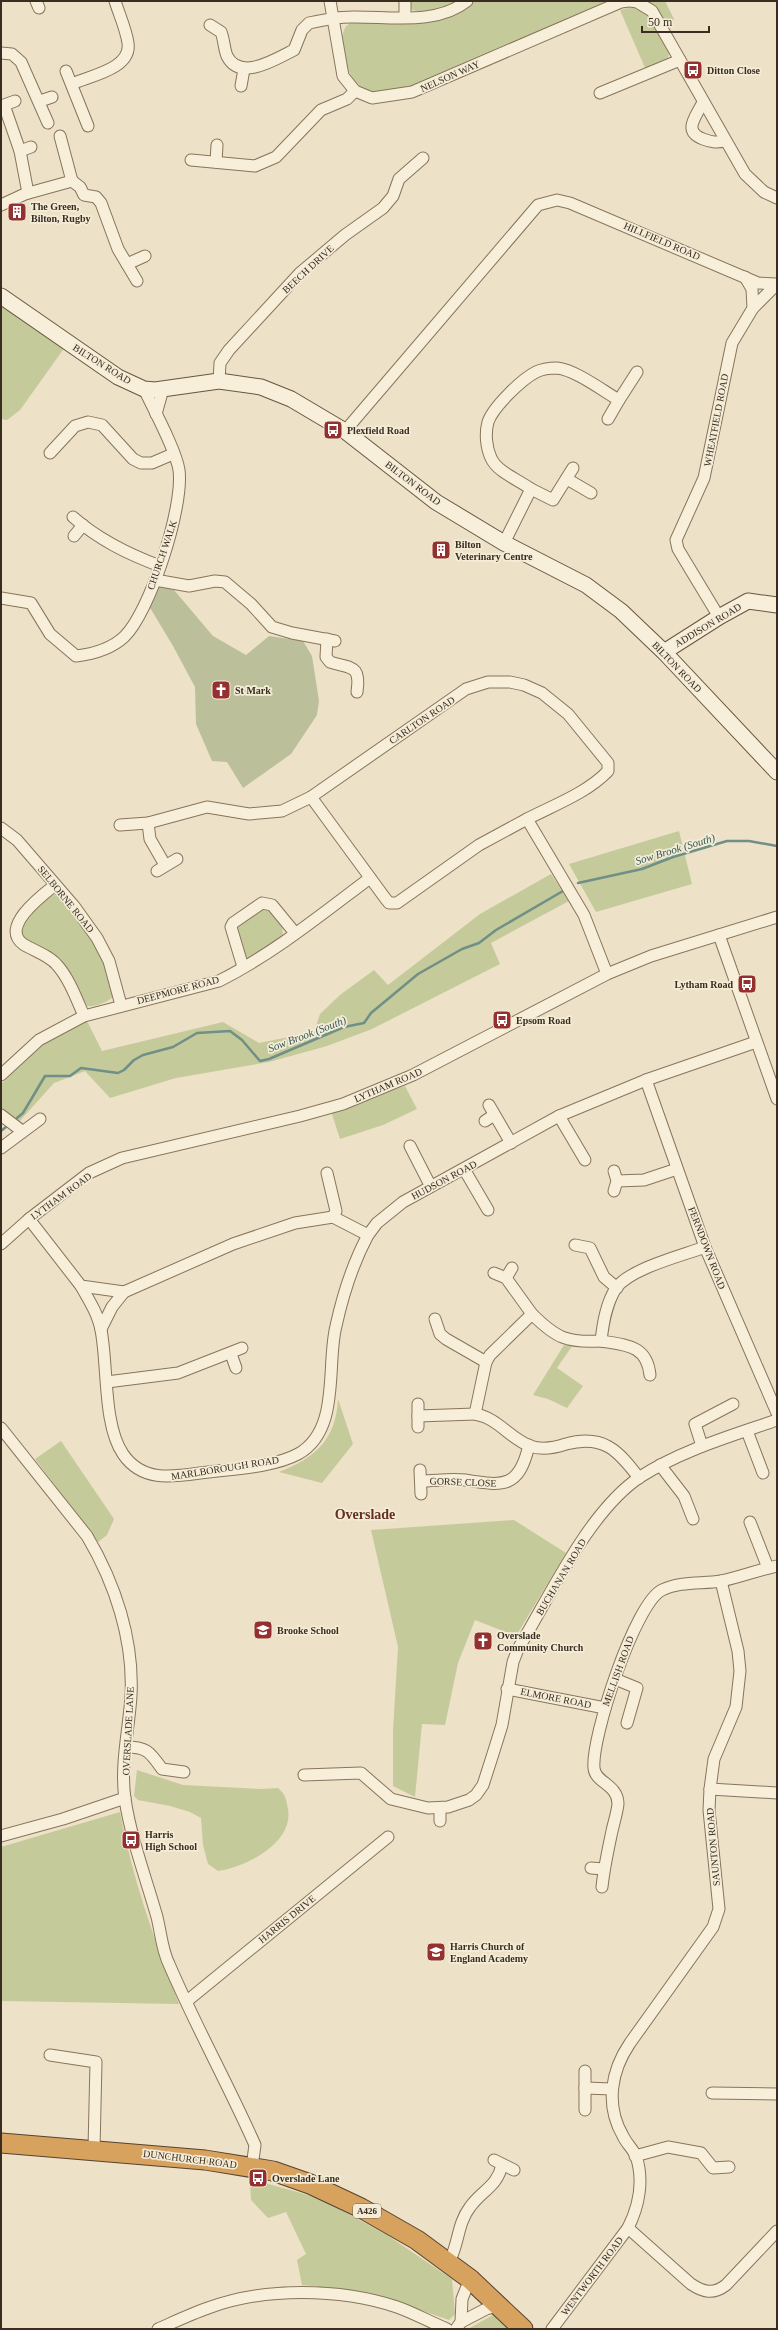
<svg xmlns="http://www.w3.org/2000/svg" width="778" height="2330" viewBox="0 0 778 2330" font-family="Georgia,serif">
<style>
.green{fill:#c5ca9b}
.cemetery{fill:#bbc09a}
.lines{fill:none;stroke-linecap:round;stroke-linejoin:round}
.stream{stroke:#6f8f87;stroke-width:2.5}
.street-casing{stroke:#88745d;stroke-width:13}
.secondary-casing{stroke:#695540;stroke-width:17}
.highway-casing{stroke:#564231;stroke-width:21}
.street{stroke:#f7efda;stroke-width:11}
.secondary{stroke:#f7efda;stroke-width:15}
.highway{stroke:#d7a25d;stroke-width:19}
.labels{text-anchor:middle;dominant-baseline:central;stroke-width:3.5;stroke-linejoin:round;paint-order:stroke}
.shield{fill:#f4ecd6;stroke:#716657;stroke-width:1}
.shield-label{font-size:9px;font-weight:bold;fill:#392c20}
.poi-label{font-size:10px;font-weight:bold;fill:#392c20;stroke:#f4ecd6;text-anchor:start}
.street-label{font-size:10px;fill:#392c20;stroke:#f4ecd6}
.water-label{font-size:11px;font-style:italic;fill:#305755;stroke:#f4ecd6}
.district-label{font-size:14px;font-weight:bold;fill:#632f21;stroke:#f4ecd6}
</style>
<rect width="100%" height="100%" fill="#ede1c7"/>
<g class="green">
<path d="M410,1H456C444,10 425,16 411,9Z"/>
<path d="M473,1H609L413,88C398,91 379,97 364,89C348,81 336,45 345,28C347,24 353,22 358,20L461,10Z"/>
<path d="M645,1H665L674,19L666,28Z"/>
<path d="M633,7L649,15L669,52L668,60L646,70L620,10Z"/>
<path d="M1,305L65,347L20,410L7,420L1,419Z"/>
<path d="M679,831L692,884L596,912L569,864Z"/>
<path d="M551,874L569,901L491,943L500,964L372,1029L327,1046L269,1062L176,1078L110,1098L85,1071L54,1083L18,1123L1,1108V1084L43,1043L86,1019L102,1051L223,1022L259,1043L314,1032L320,1014L340,995L374,970L388,985L480,914Z"/>
<path d="M54,895L59,896C80,924 114,961 113,997C105,1003 96,1007 87,1006L56,956L26,942L19,934C20,920 42,901 54,895Z"/>
<path d="M265,908L282,923L283,936L249,958L245,957L241,949L243,946L238,932V927Z"/>
<path d="M405,1086L417,1109L383,1125L340,1139L331,1111Z"/>
<path d="M564,1345L572,1346L557,1368L583,1386L567,1408L548,1399L533,1395Z"/>
<path d="M338,1399L353,1444L322,1483L279,1472C315,1458 336,1440 338,1399Z"/>
<path d="M61,1441L114,1519L107,1535L98,1542L35,1459Z"/>
<path d="M514,1520L566,1553L516,1636L475,1620L458,1663L445,1725L422,1724L415,1797L393,1786V1730L398,1647L371,1530Z"/>
<path d="M137,1770L183,1785L261,1789L278,1788C286,1795 286,1799 288,1809C294,1843 246,1867 218,1871L208,1864L203,1845L201,1818L190,1812L170,1806L138,1800L134,1796Z"/>
<path d="M120,1812C132,1878 155,1941 179,2004L1,2001V1847Z"/>
<path d="M250,2179L319,2198L387,2235L452,2279L455,2314L449,2320L371,2293L302,2285L297,2260L306,2254L286,2212L268,2218L251,2200Z"/>
<path d="M493,2315L505,2322L511,2329H468Z"/>
</g>
<path class="cemetery" d="M158,585L174,590L213,636L246,655L269,636L303,641L312,656L319,701L317,715L291,754L243,788L227,762L212,761L196,724L195,687L173,646L149,606Z"/>
<g class="lines">
<g class="stream">
<path d="M578,883L642,869L673,857L727,841H749L777,846"/>
<path d="M17,1118L23,1113L45,1076H70L81,1068L118,1073L124,1070L134,1060L143,1055L173,1047L197,1033L230,1031L242,1040L260,1061L269,1059L344,1027L364,1023L371,1013L418,974L462,949L479,943L496,930L563,891"/>
<path d="M1,1131L6,1127"/>
</g>
<defs>
<g id="street">
<path d="M36,1L39,8"/>
<path d="M330,1L343,76L355,91L372,98L412,92L621,2L629,1"/>
<path d="M631,1L637,2L652,11L745,174L764,192L777,198"/>
<path d="M405,16V1"/>
<path d="M210,25L221,32C224,39 224,49 227,56C240,82 276,59 294,50L302,30L309,23C323,20 337,17 351,17C388,16 436,26 467,1"/>
<path d="M1,53L12,54L21,62L48,123"/>
<path d="M66,71L88,126"/>
<path d="M72,84C89,76 132,69 128,43C126,29 119,14 115,1"/>
<path d="M241,86L244,69"/>
<path d="M600,93L680,60"/>
<path d="M15,101L4,105L20,151L28,193"/>
<path d="M40,101L52,97"/>
<path d="M703,102C696,117 682,131 703,139C711,142 716,143 725,141"/>
<path d="M60,136L72,181"/>
<path d="M20,151L31,147"/>
<path d="M191,160L255,166L276,157L321,110L347,99L355,91"/>
<path d="M216,162L217,145"/>
<path d="M72,181L80,187L84,195L96,197L101,203L118,249L137,281"/>
<path d="M1,205L25,194L72,181"/>
<path d="M127,264L145,256"/>
<path d="M745,277L752,289L753,308"/>
<path d="M219,381L220,363L229,350L300,273L345,235L383,208L393,196L399,179L423,158"/>
<path d="M156,414L163,389"/>
<path d="M608,419L619,400"/>
<path d="M345,431L538,205L557,200L570,203L758,283L775,284"/>
<path d="M50,453L75,426L88,422L102,425L133,459L141,463H152L173,454"/>
<path d="M567,479L591,493"/>
<path d="M531,489L553,500L573,468"/>
<path d="M73,517C99,540 128,554 160,566"/>
<path d="M74,536L83,525"/>
<path d="M504,543L531,489C519,480 497,472 491,458C486,447 485,433 488,422C493,407 522,379 536,372C542,369 551,368 557,368C576,370 603,391 619,400L637,372"/>
<path d="M155,580L189,586L215,581L225,582L251,604L272,627L292,633L335,641"/>
<path d="M1,598L31,603L50,634L76,656C93,654 111,649 124,637C150,612 184,507 179,470C176,450 153,408 144,389"/>
<path d="M719,617L678,549L676,540L704,478L732,343L753,308L777,284"/>
<path d="M327,639L326,657L330,662C351,669 361,664 357,692"/>
<path d="M311,797L385,898L389,903H397L479,845L527,819L584,915L607,974"/>
<path d="M148,823L150,839L165,865"/>
<path d="M120,825L148,823L207,807L249,814L282,811L311,797L466,689L488,682H510L524,685L542,693L568,714L608,763V771C587,793 554,805 527,819"/>
<path d="M1,828L17,840L74,906L97,938L109,961L121,1005"/>
<path d="M157,871L177,859"/>
<path d="M55,885C41,896 0,927 23,944C34,951 49,955 57,965C69,978 77,1000 84,1016"/>
<path d="M719,935L777,1099"/>
<path d="M243,967L231,927L233,923L262,903L272,905L295,933"/>
<path d="M1,1075L39,1040L84,1016L219,981C273,954 322,914 370,878"/>
<path d="M646,1080L705,1247L777,1413"/>
<path d="M489,1105L511,1143"/>
<path d="M1,1115L22,1131"/>
<path d="M559,1116L585,1160"/>
<path d="M485,1121L494,1115"/>
<path d="M410,1146L430,1185"/>
<path d="M1,1148L40,1119"/>
<path d="M464,1169L488,1210"/>
<path d="M327,1173L336,1211L333,1217"/>
<path d="M617,1181L644,1180L677,1169"/>
<path d="M614,1191L617,1181L614,1171"/>
<path d="M29,1219L81,1286L124,1292L233,1244L295,1223L333,1217L368,1235L377,1223L403,1202L559,1116L646,1080L756,1042"/>
<path d="M1,1244L29,1219L89,1173L122,1158L300,1116L343,1104L413,1075L607,974L651,956L777,917"/>
<path d="M575,1245L590,1248L604,1277L617,1288"/>
<path d="M494,1273L506,1278L532,1314"/>
<path d="M506,1278L512,1268"/>
<path d="M81,1286C89,1300 98,1314 101,1330C108,1365 103,1425 123,1454C142,1482 172,1477 200,1473C229,1469 272,1468 298,1454C341,1430 326,1365 336,1326C343,1294 353,1263 368,1235"/>
<path d="M435,1319L440,1334L446,1339L486,1362"/>
<path d="M101,1329L112,1307L124,1292"/>
<path d="M601,1341C626,1345 647,1345 650,1375"/>
<path d="M231,1354L236,1368"/>
<path d="M107,1382L178,1373L242,1348"/>
<path d="M418,1404V1427"/>
<path d="M418,1416L475,1414"/>
<path d="M1,1428L87,1536C115,1583 134,1640 131,1696C129,1729 120,1765 125,1799C131,1839 146,1878 157,1917C161,1933 162,1950 169,1964C195,2025 228,2084 255,2145L252,2167"/>
<path d="M747,1431L763,1473"/>
<path d="M702,1446L695,1424L733,1404"/>
<path d="M660,1465L684,1496L693,1519"/>
<path d="M420,1470L421,1494"/>
<path d="M639,1478C618,1450 603,1434 566,1444C554,1448 541,1450 530,1446C509,1438 498,1418 475,1414L486,1362L490,1355L532,1314C556,1338 567,1343 601,1341C603,1323 606,1304 616,1288C631,1268 681,1256 705,1247"/>
<path d="M421,1481C435,1481 451,1478 465,1480C503,1486 519,1489 529,1445"/>
<path d="M750,1522L768,1568"/>
<path d="M615,1679L637,1688L627,1723"/>
<path d="M507,1689L605,1708"/>
<path d="M126,1747C147,1747 150,1752 162,1769L184,1772"/>
<path d="M304,1775L361,1773L391,1799L428,1808L448,1807L469,1800L476,1795L483,1785L492,1757L502,1725L513,1662L518,1649C550,1596 589,1511 640,1477C682,1450 731,1436 777,1420"/>
<path d="M710,1789L777,1793"/>
<path d="M440,1809V1821"/>
<path d="M1,1836L63,1819L125,1798"/>
<path d="M591,1868L604,1869"/>
<path d="M602,1887C604,1868 608,1850 612,1831C614,1822 617,1813 618,1804C618,1784 595,1783 594,1768C591,1738 635,1603 662,1590C680,1581 702,1584 721,1581C740,1577 758,1570 777,1566"/>
<path d="M187,2001L388,1837"/>
<path d="M50,2055L96,2062L94,2149"/>
<path d="M585,2071V2088L612,2089"/>
<path d="M585,2088V2110"/>
<path d="M712,2093L777,2094"/>
<path d="M635,2156L668,2147L701,2153L713,2168L729,2167"/>
<path d="M494,2160L514,2170"/>
<path d="M628,2228C639,2206 644,2180 636,2156C633,2149 626,2143 623,2136C605,2105 611,2071 630,2043L713,1927L719,1909L709,1810L710,1789L714,1759L736,1707L740,1671L738,1651L721,1581"/>
<path d="M449,2262C459,2244 457,2224 470,2207C482,2190 497,2187 502,2165"/>
<path d="M461,2322L486,2309L499,2306"/>
<path d="M158,2329C174,2322 191,2314 208,2308C264,2287 340,2288 397,2307C414,2313 430,2322 447,2329"/>
<path d="M456,2329L461,2322L462,2299L470,2279"/>
<path d="M552,2329L628,2228L691,2284C703,2292 713,2295 726,2285L777,2231"/>
</g>
<g id="secondary">
<path d="M1,296L118,377L144,389L155,390L219,381L261,387L291,399L345,431L436,502L504,543L586,585L621,611L664,652L777,772"/>
<path d="M664,652L719,617L748,601L777,605"/>
</g>
<path id="highway" d="M1,2143L205,2160L273,2171L310,2184L361,2208L417,2240L470,2279L523,2329"/>
</defs>
<use href="#street" class="street-casing"/>
<use href="#secondary" class="secondary-casing"/>
<use href="#highway" class="highway-casing"/>
<use href="#street" class="street"/>
<use href="#secondary" class="secondary"/>
<use href="#highway" class="highway"/>
</g>
<defs>
<symbol id="bus-square" viewBox="-11 -11 22 22"><rect x="-9" y="-9" width="18" height="18" rx="4" fill="#943030" stroke="#f4ecd6"/><path d="M-5-6H5V4H4V6H2V4H-2V6H-4V4H-5ZM-3.5-4V0h7V-4ZM-3.5 1.2v1.5H-2V1.2ZM2 1.2v1.5H3.5V1.2Z" fill="#fff"/></symbol>
<symbol id="building-square" viewBox="-11 -11 22 22"><rect x="-9" y="-9" width="18" height="18" rx="4" fill="#943030" stroke="#f4ecd6"/><path d="M-4-6H4V6H1V3H-1V6H-4ZM-2.5-4.3h1.7v1.8h-1.7ZM.8-4.3h1.7v1.8H.8ZM-2.5-1h1.7V.8h-1.7ZM.8-1h1.7V.8H.8Z" fill="#fff"/></symbol>
<symbol id="church-square" viewBox="-11 -11 22 22"><rect x="-9" y="-9" width="18" height="18" rx="4" fill="#943030" stroke="#f4ecd6"/><path d="M-1.2-6h2.4v3.5h3.3v2.4h-3.3V6h-2.4V-.1h-3.3v-2.4h3.3Z" fill="#fff"/></symbol>
<symbol id="school-square" viewBox="-11 -11 22 22"><rect x="-9" y="-9" width="18" height="18" rx="4" fill="#943030" stroke="#f4ecd6"/><path d="M0-5L7-2L0 1L-7-2ZM-4 1L0 2.5L4 1V4Q0 6-4 4Z" fill="#fff"/></symbol>
</defs>
<g fill-rule="evenodd">
<use href="#bus-square" x="682" y="59" width="22" height="22"/>
<use href="#building-square" x="6" y="201" width="22" height="22"/>
<use href="#bus-square" x="322" y="419" width="22" height="22"/>
<use href="#building-square" x="430" y="539" width="22" height="22"/>
<use href="#church-square" x="210" y="679" width="22" height="22"/>
<use href="#bus-square" x="736" y="973" width="22" height="22"/>
<use href="#bus-square" x="491" y="1009" width="22" height="22"/>
<use href="#school-square" x="252" y="1619" width="22" height="22"/>
<use href="#church-square" x="472" y="1630" width="22" height="22"/>
<use href="#bus-square" x="120" y="1829" width="22" height="22"/>
<use href="#school-square" x="425" y="1941" width="22" height="22"/>
<use href="#bus-square" x="247" y="2167" width="22" height="22"/>
</g>
<g class="labels">
<rect class="shield" x="353" y="2204" width="28" height="14" rx="3"/>
<g class="shield-label">
<text x="367" y="2211">A426</text>
</g>
<g class="poi-label">
<text x="707" y="70">Ditton Close</text>
<text x="31" y="206">The Green,<tspan x="31" dy="12">Bilton, Rugby</tspan></text>
<text x="347" y="430">Plexfield Road</text>
<text x="455" y="544">Bilton<tspan x="455" dy="12">Veterinary Centre</tspan></text>
<text x="235" y="690">St Mark</text>
<text x="733" y="984" text-anchor="end">Lytham Road</text>
<text x="516" y="1020">Epsom Road</text>
<text x="277" y="1630">Brooke School</text>
<text x="497" y="1635">Overslade<tspan x="497" dy="12">Community Church</tspan></text>
<text x="145" y="1834">Harris<tspan x="145" dy="12">High School</tspan></text>
<text x="450" y="1946">Harris Church of<tspan x="450" dy="12">England Academy</tspan></text>
<text x="272" y="2178">Overslade Lane</text>
</g>
<g class="street-label">
<text transform="translate(450 76) rotate(-24)">NELSON WAY</text>
<text transform="translate(662 241) rotate(23)">HILLFIELD ROAD</text>
<text transform="translate(308 269) rotate(-43)">BEECH DRIVE</text>
<text transform="translate(102 364) rotate(32)">BILTON ROAD</text>
<text transform="translate(716 420) rotate(-79)">WHEATFIELD ROAD</text>
<text transform="translate(413 483) rotate(37)">BILTON ROAD</text>
<text transform="translate(162 555) rotate(-71)">CHURCH WALK</text>
<text transform="translate(708 625) rotate(-31)">ADDISON ROAD</text>
<text transform="translate(677 667) rotate(46)">BILTON ROAD</text>
<text transform="translate(422 720) rotate(-34)">CARLTON ROAD</text>
<text transform="translate(66 899) rotate(51)">SELBORNE ROAD</text>
<text transform="translate(178 990) rotate(-15)">DEEPMORE ROAD</text>
<text transform="translate(388 1085) rotate(-23)">LYTHAM ROAD</text>
<text transform="translate(444 1180) rotate(-28)">HUDSON ROAD</text>
<text transform="translate(61 1196) rotate(-36)">LYTHAM ROAD</text>
<text transform="translate(707 1248) rotate(69)">FERNDOWN ROAD</text>
<text transform="translate(225 1468) rotate(-9)">MARLBOROUGH ROAD</text>
<text transform="translate(463 1482) rotate(2)">GORSE CLOSE</text>
<text transform="translate(561 1577) rotate(-59)">BUCHANAN ROAD</text>
<text transform="translate(618 1671) rotate(-70)">MELLISH ROAD</text>
<text transform="translate(556 1698) rotate(11)">ELMORE ROAD</text>
<text transform="translate(128 1731) rotate(-87)">OVERSLADE LANE</text>
<text transform="translate(713 1847) rotate(-95)">SAUNTON ROAD</text>
<text transform="translate(287 1919) rotate(-39)">HARRIS DRIVE</text>
<text transform="translate(190 2159) rotate(7)">DUNCHURCH ROAD</text>
<text transform="translate(592 2276) rotate(-53)">WENTWORTH ROAD</text>
</g>
<g class="water-label">
<text transform="translate(675 849) rotate(-17)">Sow Brook (South)</text>
<text transform="translate(307 1034) rotate(-21)">Sow Brook (South)</text>
</g>
<g class="district-label">
<text x="365" y="1514">Overslade</text>
</g>
</g>
<rect width="778" height="2330" fill="none" stroke="#392c20" stroke-width="4"/>
<path d="M642 26v6h67v-6" fill="none" stroke="#392c20" stroke-width="2"/>
<text x="648" y="26" font-size="12" fill="#392c20" stroke="#f4ecd6" stroke-width="3" paint-order="stroke">50 m</text>
</svg>
